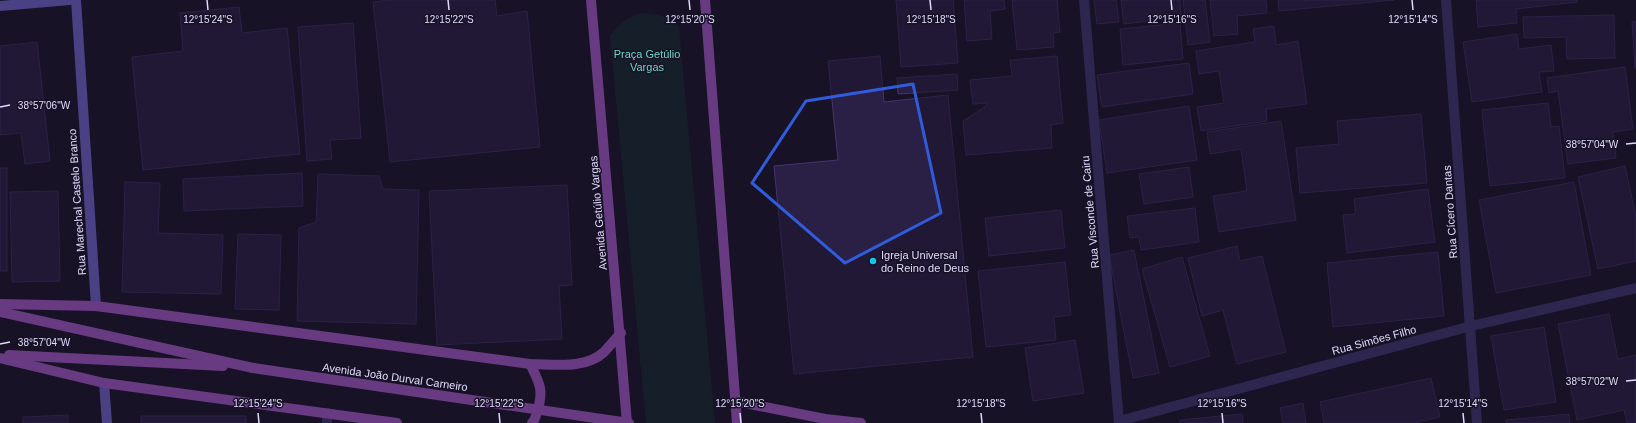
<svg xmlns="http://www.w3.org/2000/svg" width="1636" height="423" viewBox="0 0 1636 423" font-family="Arial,sans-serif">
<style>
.green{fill:#152e2f}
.building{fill:#2a2045;stroke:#44346f}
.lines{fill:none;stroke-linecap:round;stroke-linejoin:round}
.street{stroke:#484180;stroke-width:10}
.secondary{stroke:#867af3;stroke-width:10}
.primary{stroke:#c96bf1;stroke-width:10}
.primary-bridge{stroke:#c96bf1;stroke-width:10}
.marked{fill:none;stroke:#305cdc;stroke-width:3;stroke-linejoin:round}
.ticks{fill:none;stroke:#e0dafc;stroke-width:1.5}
.poi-dot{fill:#18c4e9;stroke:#171226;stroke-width:1.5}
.labels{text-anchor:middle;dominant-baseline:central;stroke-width:3;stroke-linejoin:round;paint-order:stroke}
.park-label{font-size:11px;fill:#6cd5c3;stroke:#171226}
.street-label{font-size:11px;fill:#e0dafc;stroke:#171226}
.poi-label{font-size:11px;fill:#e0dafc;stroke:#171226;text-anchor:start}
.ticks-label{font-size:10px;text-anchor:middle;fill:#e0dafc;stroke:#171226;stroke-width:3;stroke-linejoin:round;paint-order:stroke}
</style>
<rect width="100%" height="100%" fill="#171226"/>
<path class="green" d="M642,13C659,14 666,16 679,27L715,423H646L610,36C620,23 626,18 642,13Z"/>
<g class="building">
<path d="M390,0H495L497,16L527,11L540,147L390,162L373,2Z"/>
<path d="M896,0H953L958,63L901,67Z"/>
<path d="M964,0H1004L1005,9L990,11L992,39L967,41Z"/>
<path d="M1012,0H1057L1060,32L1053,33L1054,47L1017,50Z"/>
<path d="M1094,0H1116L1119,22L1097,24Z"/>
<path d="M1121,0H1180L1181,17L1124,24Z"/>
<path d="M1183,0H1205L1210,42L1188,45Z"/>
<path d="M1210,0H1266L1267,13L1237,16L1238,34L1214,36Z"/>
<path d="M1278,0H1394L1279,11Z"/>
<path d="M1476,0H1577V2L1516,9L1517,23L1478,27Z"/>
<path d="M239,7L242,33L287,28L300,154L143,170L132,57L183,51L180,13Z"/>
<path d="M1614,15L1615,58L1567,59L1566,37L1524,38L1523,17Z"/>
<path d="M1636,21V68H1635L1632,22Z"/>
<path d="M353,23L361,138L330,140L332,159L307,161L298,27Z"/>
<path d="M1180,23L1183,59L1123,65L1120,29Z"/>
<path d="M1274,26L1276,45L1298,41L1307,104L1266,109L1267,121L1201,131L1197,107L1224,103L1219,71L1199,74L1196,51L1255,42L1253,29Z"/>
<path d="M1517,34L1519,49L1551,45L1554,71L1539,72L1542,92L1472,102L1463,42Z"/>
<path d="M37,42L50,161L25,164L21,133L0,135V46Z"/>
<path d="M880,56L884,102L948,95L973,357L794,374L774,166L838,160L828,61Z"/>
<path d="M1057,56L1063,123L1051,125L1052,148L966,155L963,121L985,107L987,103L973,104L970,80L1012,76L1010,60Z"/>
<path d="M1189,63L1193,94L1102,107L1097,75Z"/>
<path d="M1625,67L1633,129L1613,132L1616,158L1568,164L1558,91L1549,93L1547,78Z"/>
<path d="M957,74L958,90L898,94L897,78Z"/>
<path d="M1548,103L1551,127L1559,126L1565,178L1490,186L1482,110Z"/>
<path d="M1189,106L1197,160L1107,173L1099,120Z"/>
<path d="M1421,114L1427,183L1300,193L1296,148L1339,144L1337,121Z"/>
<path d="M1281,121L1296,220L1219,232L1213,196L1247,191L1241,149L1210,154L1207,132Z"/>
<path d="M1625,166L1636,217V261L1598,269L1578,177Z"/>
<path d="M1189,167L1193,197L1144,204L1139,174Z"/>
<rect x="0" y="168" width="7" height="103"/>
<path d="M302,173L303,206L184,211L183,179Z"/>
<path d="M318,174L379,176L383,189L419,190L416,324L297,321L299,228L316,222Z"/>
<path d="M125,182L160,183L158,233L223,235L221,294L122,292Z"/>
<path d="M1574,182L1591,275L1496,293L1479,200Z"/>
<path d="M567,185L572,285L559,286L562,339L437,345L429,191Z"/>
<path d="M1428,189L1435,242L1347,253L1343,215L1356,214L1354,199Z"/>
<path d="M58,191L60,281L12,282L10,192Z"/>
<path d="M1195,208L1199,242L1141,250L1139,237L1130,238L1127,216Z"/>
<path d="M1061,210L1065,248L989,256L985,218Z"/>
<path d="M238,234L281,235L279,310L235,309Z"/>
<path d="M1237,246L1240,261L1262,256L1286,352L1237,364L1223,310L1202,316L1188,258Z"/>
<path d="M1134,250L1159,373L1133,378L1109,255Z"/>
<path d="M1438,252L1444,316L1333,327L1327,263Z"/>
<path d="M1182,257L1210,356L1170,367L1142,269Z"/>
<path d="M1065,262L1071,315L1054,317L1056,340L986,347L978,271Z"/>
<path d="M1609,314L1618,359L1636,355V423H1627L1624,410L1577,420L1558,324Z"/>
<path d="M1544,327L1556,402L1504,410L1491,336Z"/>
<path d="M1075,340L1084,393L1033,401L1025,348Z"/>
<path d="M1431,378L1440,417L1414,423H1324L1320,402Z"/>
<path d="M1303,403L1306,423H1283L1280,408Z"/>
<path d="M1242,414L1243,423H1180V420Z"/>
<path d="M1569,414L1570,423H1506V420Z"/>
<path d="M68,415V423H23V417Z"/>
<rect x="141" y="416" width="105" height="7"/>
</g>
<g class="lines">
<g class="street">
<path d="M1084,0L1119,423"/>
<path d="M1446,0L1477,423"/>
<path d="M327,413V423"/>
<path d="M1119,421L1471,326L1636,288"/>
</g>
<g class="secondary">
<path d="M76,0L96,306"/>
<path d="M0,6L70,0"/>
<path d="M104,383L107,423"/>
</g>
<g class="primary">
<path d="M591,0L627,423"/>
<path d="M705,0L737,423"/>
<path d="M0,304L96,306L530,364C553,364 585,370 604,352C610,346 615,339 621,333"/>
<path d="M0,312L253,368"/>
<path d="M9,355L223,366"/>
<path d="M0,358L104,383L397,423"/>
<path d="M530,364C540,383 544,391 537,412C536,416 535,420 532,423"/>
<path d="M735,401L825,419L861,423"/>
</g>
<path class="primary-bridge" d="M253,368L629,423"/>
</g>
<path d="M0 0H1636V423H0ZM913,84L941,213L845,263L752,183L806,101Z" fill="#171226" fill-opacity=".55" fill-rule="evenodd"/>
<path class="marked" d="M913,84L941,213L845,263L752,183L806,101Z"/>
<path class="ticks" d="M207,0L208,10M448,0L449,10M689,0L690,10M930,0L931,10M1171,0L1172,10M1412,0L1413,10M0,107L10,105M1626,144L1636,143M0,344L10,342M1626,381L1636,380M258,413L259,423M499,413L500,423M740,413L741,423M981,413L982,423M1222,413L1223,423M1463,413L1464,423"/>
<circle class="poi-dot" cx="873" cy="261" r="4"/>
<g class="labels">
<g class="park-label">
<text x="647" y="54">Praça Getúlio<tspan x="647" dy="13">Vargas</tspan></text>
</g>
<g class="street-label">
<text transform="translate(77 202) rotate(-94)">Rua Marechal Castelo Branco</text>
<text transform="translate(1090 212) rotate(-95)">Rua Visconde de Cairu</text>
<text transform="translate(1450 212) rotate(-94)">Rua Cícero Dantas</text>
<text transform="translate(598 213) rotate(-95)">Avenida Getúlio Vargas</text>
<text transform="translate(1374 340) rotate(-15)">Rua Simões Filho</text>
<text transform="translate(395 377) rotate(8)">Avenida João Durval Carneiro</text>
</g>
<g class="poi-label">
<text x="881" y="255">Igreja Universal<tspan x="881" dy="13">do Reino de Deus</tspan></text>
</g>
</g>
<g class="ticks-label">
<text x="208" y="23">12°15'24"S</text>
<text x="449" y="23">12°15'22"S</text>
<text x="690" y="23">12°15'20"S</text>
<text x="931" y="23">12°15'18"S</text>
<text x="1172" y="23">12°15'16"S</text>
<text x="1413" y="23">12°15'14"S</text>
<text x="44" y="109">38°57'06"W</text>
<text x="1592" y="148">38°57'04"W</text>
<text x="44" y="346">38°57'04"W</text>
<text x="1592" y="385">38°57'02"W</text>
<text x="258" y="407">12°15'24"S</text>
<text x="499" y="407">12°15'22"S</text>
<text x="740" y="407">12°15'20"S</text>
<text x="981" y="407">12°15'18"S</text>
<text x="1222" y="407">12°15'16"S</text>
<text x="1463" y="407">12°15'14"S</text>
</g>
</svg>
